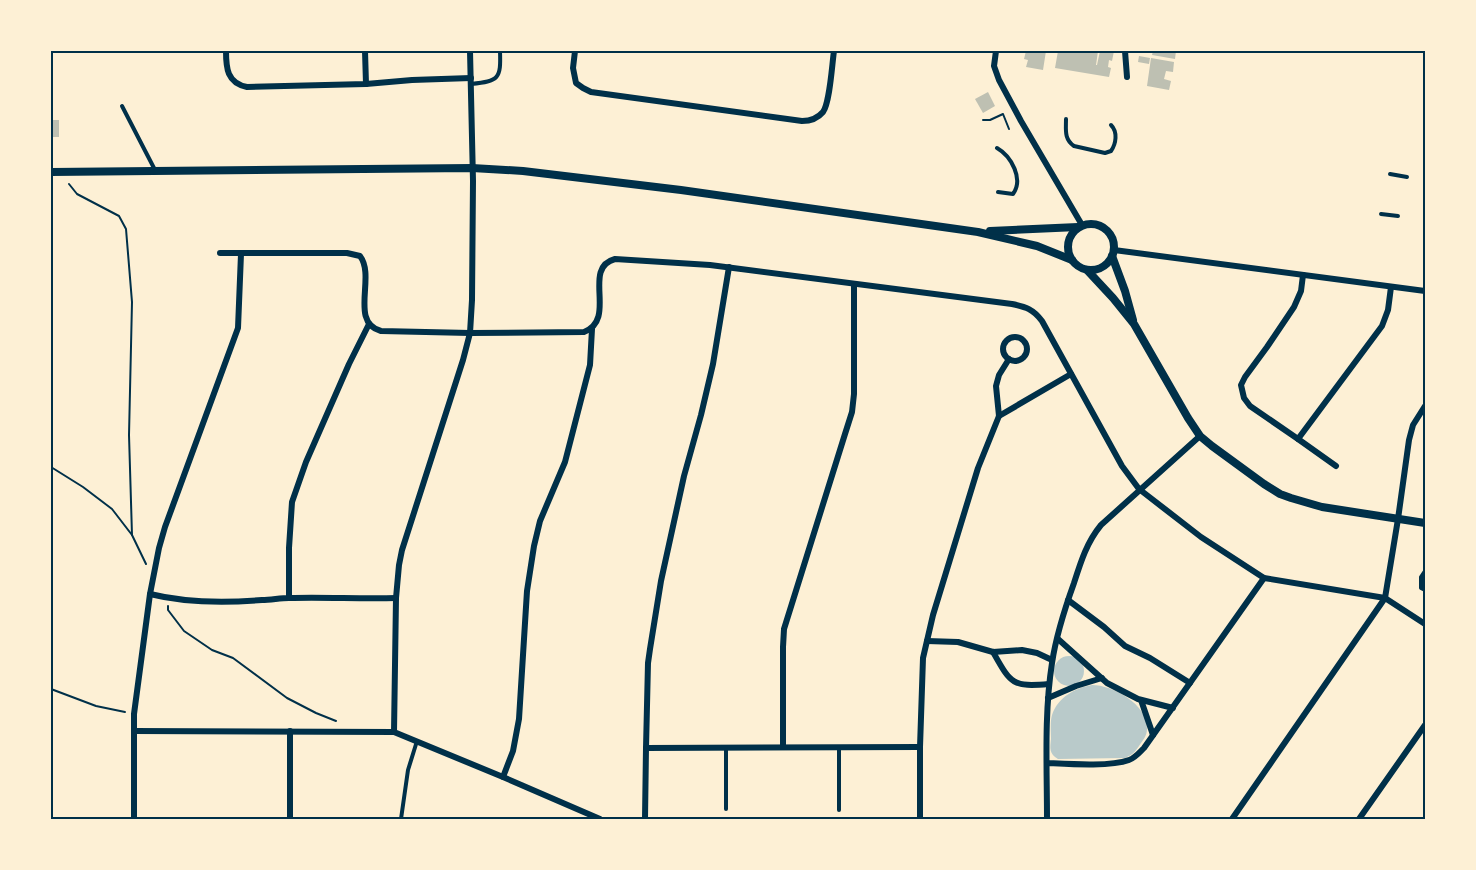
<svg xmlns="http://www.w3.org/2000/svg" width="1476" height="870" viewBox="0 0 1476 870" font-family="Manrope,sans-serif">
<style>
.green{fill:#b9caca}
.building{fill:#bec0b2}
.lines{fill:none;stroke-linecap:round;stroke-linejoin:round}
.path{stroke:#003049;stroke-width:2}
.service{stroke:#003049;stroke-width:4}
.minor{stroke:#003049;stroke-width:6}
.tertiary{stroke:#003049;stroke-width:8}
.neatline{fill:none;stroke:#003049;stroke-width:2}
</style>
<rect width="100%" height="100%" fill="#fdf0d5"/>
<g class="green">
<circle cx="1069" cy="671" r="15"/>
<path d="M1092,685C1112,685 1148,704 1147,729C1147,736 1143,740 1139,746C1135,752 1132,755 1125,758L1058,759C1049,754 1050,748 1051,739C1051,731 1050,722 1052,715C1058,697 1075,688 1092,685Z"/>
</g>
<g class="building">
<path d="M1026,51H1046L1043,70L1026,67L1028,60L1024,59Z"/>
<path d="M1058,51H1098L1096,65H1097L1100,51H1114L1112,61L1109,60L1108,67L1111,68L1109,77L1055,68Z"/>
<path d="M1153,51H1176L1175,59L1152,55Z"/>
<path d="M1139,56L1150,58L1149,64L1138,62Z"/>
<path d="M1151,58L1174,62L1173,72L1166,71L1164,79L1171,81L1169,90L1147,86Z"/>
<path d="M988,92L995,106L983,113L975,99Z"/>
<rect x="51" y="120" width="8" height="17"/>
</g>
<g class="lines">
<g class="path">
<path d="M983,120H990L1003,114L1009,129"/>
<path d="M69,184L77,194L119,216L126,229L132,302L129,435L132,535L146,564"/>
<path d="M51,467L83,487L112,509L132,535"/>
<path d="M168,606V610L184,631L212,650L233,658L287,698L316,713L336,721"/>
<path d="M51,689L96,706L125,712"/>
</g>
<g class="service">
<path d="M471,84C499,81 501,79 500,51"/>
<path d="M122,106L155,170"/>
<path d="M1066,119C1066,130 1064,139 1074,146L1105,153L1111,151C1116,144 1118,132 1111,125"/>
<path d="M997,148C1011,156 1024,179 1013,194L998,192"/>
<path d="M1390,174L1407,177"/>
<path d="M1381,214L1398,216"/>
<path d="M1425,571L1421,577V588L1425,590"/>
<path d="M839,747V810"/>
<path d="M726,809V747"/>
<path d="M401,819L408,770L417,741"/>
</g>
<g class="minor">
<path d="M226,51C226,68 227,83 247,87L366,84L412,80L471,78"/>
<path d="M365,51L366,84"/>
<path d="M575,51L573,68L576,83L583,88L591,92L802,121C810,121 818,118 823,112C830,102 832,64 834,51"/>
<path d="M996,51L994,66L999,80L1021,121L1082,225"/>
<path d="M1125,51L1127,77"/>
<path d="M1114,250L1425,291"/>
<path d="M220,253H347L360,256C376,277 349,322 381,331L470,333L584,332C618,319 581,268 615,259L710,265L1012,304C1026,307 1033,309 1042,321L1122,466L1139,489L1201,537L1264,578L1385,598L1425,624"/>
<path d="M1303,275L1301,291L1294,307L1267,347L1245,377L1241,385L1244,398L1250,406L1298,439L1382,326L1388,310L1391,287"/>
<circle cx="1015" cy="349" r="12"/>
<path d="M999,416L1071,374"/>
<path d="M1298,439L1336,466"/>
<path d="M150,594C186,603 225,603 262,600C271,600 280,598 289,598C325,597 361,599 396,598"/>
<path d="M289,598V548L292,502L306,462L349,364L369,324"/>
<path d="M1068,600L1104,627L1125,646L1150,658L1190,683"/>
<path d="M1058,639L1107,683L1138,699L1173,708"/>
<path d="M927,641L958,642L993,652L1022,650L1037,653L1052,660"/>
<path d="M993,652C1011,684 1012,687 1049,684"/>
<path d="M1048,698L1076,686L1102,678"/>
<path d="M1141,700L1153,735"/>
<path d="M134,731L394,732L503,777L600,819"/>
<path d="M394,732L396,598L399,565L402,550L463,360L470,333L472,300L473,181L470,51"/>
<path d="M783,747V647L784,629L845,434L852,412L854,394V284"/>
<path d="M646,748L920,747"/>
<path d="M1047,763C1068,764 1110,767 1129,760C1135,758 1139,753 1144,748L1264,578"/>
<path d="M503,777L513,751L519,719L527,591L534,546L540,521L565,462L590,365L592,329"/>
<path d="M134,819V714L150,594L159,548L165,527L238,328L241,254"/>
<path d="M290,819V731"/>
<path d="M645,819L646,748L648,663L650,649L661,581L684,476L701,415L713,364L729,267"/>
<path d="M920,819V747L923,658L933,615L978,468L999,416L996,386L999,375L1009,359"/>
<path d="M1047,819C1047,767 1044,714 1052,663C1056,636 1065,608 1074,583C1081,561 1087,542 1101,525L1200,436"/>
<path d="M1232,819L1385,598L1398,519L1409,440L1413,425L1425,406"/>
<path d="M1359,819L1425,725"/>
</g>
<g class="tertiary">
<path d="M51,172L472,168L523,171L681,190L978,232L1037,246L1072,260"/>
<circle cx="1091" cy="247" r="23"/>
<path d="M990,231L1078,227"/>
<path d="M1112,256L1125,291L1133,320"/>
<path d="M1087,270L1113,298L1134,324L1188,418L1200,436L1212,446L1264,484L1280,494L1291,498L1322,507L1425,523"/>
</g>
</g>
<rect width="1476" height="870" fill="none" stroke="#fdf0d5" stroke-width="105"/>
<rect x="52" y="52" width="1372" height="766" class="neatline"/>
</svg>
